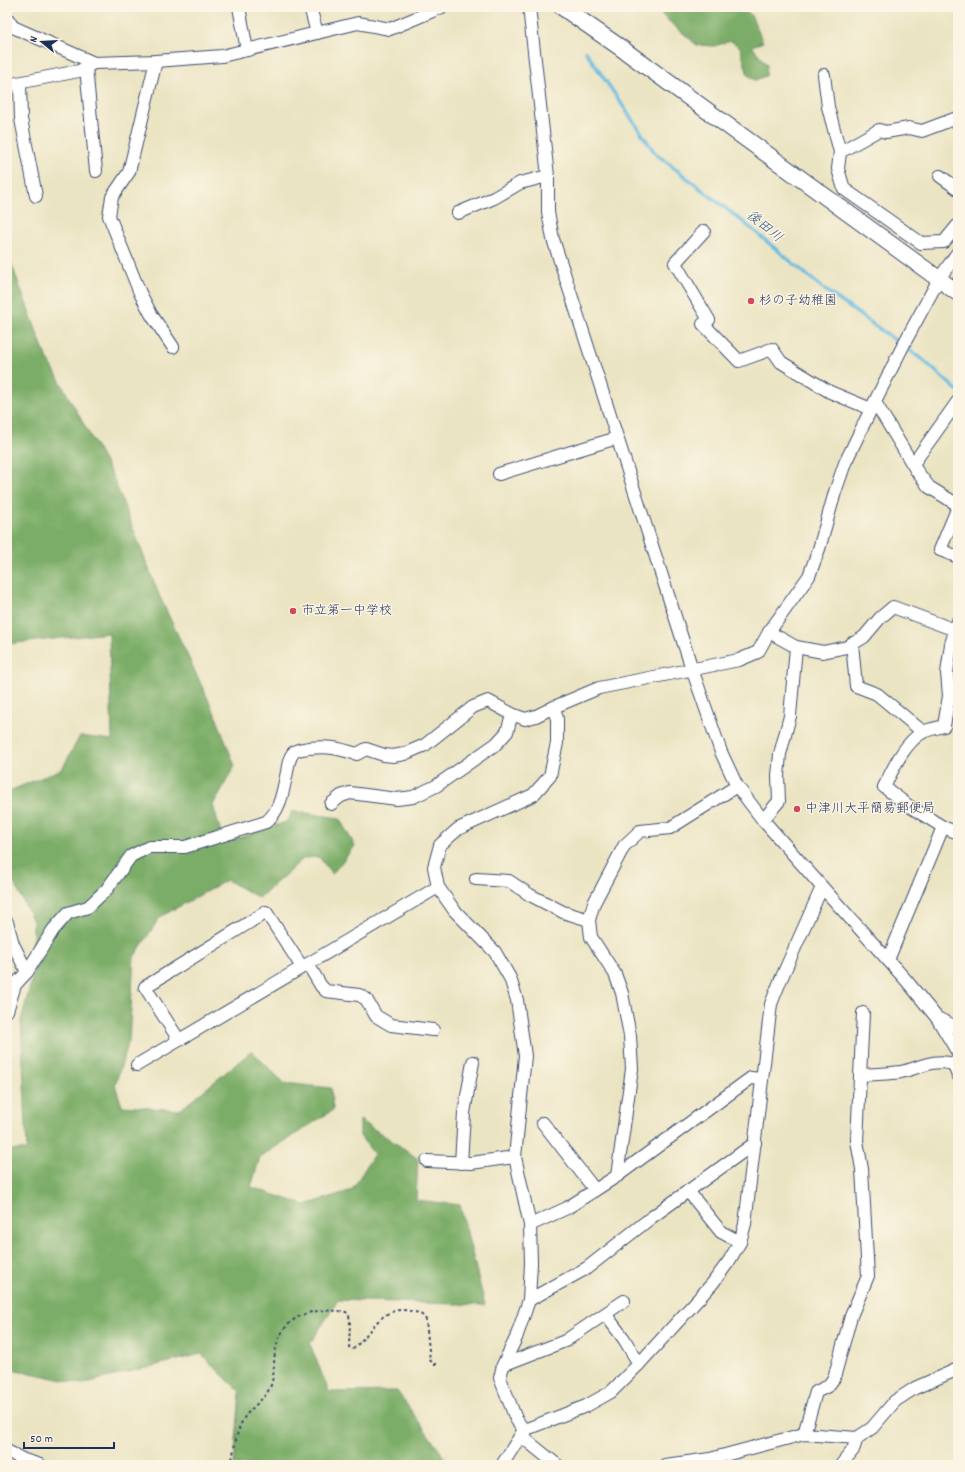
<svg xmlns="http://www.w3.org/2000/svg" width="965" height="1472" viewBox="0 0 965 1472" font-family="Dekko,'Klee One',sans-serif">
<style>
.forest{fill:#7cad68;stroke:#4c6e63}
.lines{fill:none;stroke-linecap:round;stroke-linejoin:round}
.stream{stroke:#65bbe2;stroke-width:3.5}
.minor-casing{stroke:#3a4a6d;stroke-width:14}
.tertiary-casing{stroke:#3a4a6d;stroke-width:18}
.path{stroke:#3a4a6d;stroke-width:2;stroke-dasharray:3 3;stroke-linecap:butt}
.minor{stroke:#fff;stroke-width:12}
.tertiary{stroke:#fff;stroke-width:16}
.poi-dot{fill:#d1495b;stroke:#fcf5e5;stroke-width:1.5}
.labels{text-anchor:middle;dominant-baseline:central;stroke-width:3;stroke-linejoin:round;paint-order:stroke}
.poi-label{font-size:13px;fill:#1b2f5e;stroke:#fcf5e5;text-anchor:start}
.water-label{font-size:14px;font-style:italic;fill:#315986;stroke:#fcf5e5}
</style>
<rect width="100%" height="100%" fill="#fcf5e5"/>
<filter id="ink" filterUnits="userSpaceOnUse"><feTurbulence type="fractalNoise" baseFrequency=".025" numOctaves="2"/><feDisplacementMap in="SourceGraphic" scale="8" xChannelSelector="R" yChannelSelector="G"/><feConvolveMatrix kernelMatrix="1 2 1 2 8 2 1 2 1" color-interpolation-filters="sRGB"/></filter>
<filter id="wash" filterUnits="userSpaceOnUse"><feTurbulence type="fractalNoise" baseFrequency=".012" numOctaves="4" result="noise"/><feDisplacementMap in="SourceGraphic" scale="16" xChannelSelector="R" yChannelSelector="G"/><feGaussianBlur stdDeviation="0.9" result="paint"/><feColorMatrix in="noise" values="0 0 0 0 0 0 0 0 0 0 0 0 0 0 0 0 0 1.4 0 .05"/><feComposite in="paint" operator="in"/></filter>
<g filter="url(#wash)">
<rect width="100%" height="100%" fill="#ebe4c2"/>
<g class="forest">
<path d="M658,7H741L751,15L763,42L752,46L767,65L766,76L755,80L748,75L740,47L731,41L714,46L697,45L664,17Z"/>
<path d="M7,252L45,354L113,477L159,595L215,714L235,766L213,805L224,843L286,822L293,811L339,818L355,846L332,874L319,857L304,858L259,898L227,880L160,917L134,957L129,1041L115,1085L122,1106L180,1110L252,1051L284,1083L331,1088L333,1110L260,1157L251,1187L305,1205L352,1190L374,1154L360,1136V1120L406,1150L418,1159L416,1200L460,1205L485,1305L338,1300L310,1344L329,1392L397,1391L450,1465H234L240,1392L201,1354L82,1384L7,1368V1150H27L21,1020L33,976V921L7,869V792L62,769L80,736L112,740L109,633L7,644Z"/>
</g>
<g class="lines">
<path class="stream" d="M586,52L655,153L747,225L825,290L923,360L958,391"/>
</g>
</g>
<g filter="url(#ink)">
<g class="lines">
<defs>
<g id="minor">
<path d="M239,7L247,50"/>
<path d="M310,7L317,33"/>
<path d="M529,7L548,176V212L553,239L692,669L721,752L737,786L763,820L822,887L906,980L937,1018L958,1053"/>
<path d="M7,18L13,27L94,63L156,61L222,56L358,23L390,29L442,7"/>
<path d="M156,61L129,172L112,197L109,216L140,293L151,314L173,347"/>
<path d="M86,67L96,171"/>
<path d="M824,75L828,107L840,152L838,169L844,189L921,243L944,242L958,225"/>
<path d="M20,83L21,119L36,196"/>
<path d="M7,85L79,71L92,64"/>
<path d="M840,152L879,130L886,132L909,128L922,131L954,119H958"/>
<path d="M940,176L958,189"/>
<path d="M458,213L494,198L520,183L548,176"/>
<path d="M704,231L675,263L709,320L703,324L739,361L772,349L781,362L830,392L871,409"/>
<path d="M875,402L916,470L929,487L958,505"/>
<path d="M913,464L958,401"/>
<path d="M499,474L617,438"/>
<path d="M958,507L940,550L958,557"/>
<path d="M769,632L796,647L823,652L847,647L864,637L880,618L893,607L955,630"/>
<path d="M852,643L856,686L877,694L923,732"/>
<path d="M554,707L557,719V743L550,776L533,795L458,829L440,845L434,867L438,887L454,910L495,952L510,978L517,1000L525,1056L515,1157L530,1225L531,1263L529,1300L516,1338L503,1365L500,1378L516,1419L524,1430L526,1440L557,1465"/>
<path d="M331,804L341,796L350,793L397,799L413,797L436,786L496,744L507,732L512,714"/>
<path d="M763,820L779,801L778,776L780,754L790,716L796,647"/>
<path d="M943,827L909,806L884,787C893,769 904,743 923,732C929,729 937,728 944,726L949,696L947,673L951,644L958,621"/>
<path d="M476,879L509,881L530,895L563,912L589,920"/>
<path d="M7,922L13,944L27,972"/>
<path d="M888,960L943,827L958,833"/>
<path d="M308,964L321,986L326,991L359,995L366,999L376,1016L391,1025L433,1030"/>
<path d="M7,1011L15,985L27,972L53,930L68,913L88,907L107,889L131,856L149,847H185L266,822C281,810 283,790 287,772C288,765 289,757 294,752C298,749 304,749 309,748C329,746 337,748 357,754L366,749L384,755L393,756L404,754L425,745L473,707L488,701L512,714L525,719L536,716L554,707L599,688L739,660L758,652L769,632L809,576L819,549L835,492L845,463L871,409L906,340L939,279L958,252"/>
<path d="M937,1018L958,1028"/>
<path d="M179,1040L145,987L266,912L302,967"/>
<path d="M137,1065L438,887"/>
<path d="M860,1075C874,1074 888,1074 901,1072C919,1068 935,1058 953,1064L958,1075"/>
<path d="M543,1123L595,1190"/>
<path d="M427,1161L471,1163L515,1157"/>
<path d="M461,1163L464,1113L473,1062"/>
<path d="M617,1176L632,1069L630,1036L622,993L615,974L591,937L589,920L594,903L624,846L640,831L670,828L737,786"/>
<path d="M688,1191L721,1232L740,1242"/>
<path d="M530,1225L567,1208L617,1176L751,1078L762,1079"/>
<path d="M529,1300L587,1268L652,1217L755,1143"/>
<path d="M606,1315L624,1339L639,1364"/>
<path d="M503,1365L565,1341L624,1301"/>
<path d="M804,1434L816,1392L828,1386L834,1378L851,1316L868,1276L862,1169L857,1141L863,1013"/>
<path d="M7,1451L24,1460L40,1465"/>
<path d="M502,1465L524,1430L586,1406L611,1392L639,1364L712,1284L729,1261L740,1242L745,1224L771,1004L781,979L822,887"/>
<path d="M665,1465L710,1459L804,1434L857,1438L872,1428L895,1401L915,1388L958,1369"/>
<path d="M841,1465L853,1450L857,1438"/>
</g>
<path id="tertiary" d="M562,7L621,48L958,293"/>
</defs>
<use href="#minor" class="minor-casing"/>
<use href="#tertiary" class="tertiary-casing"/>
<path class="path" d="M231,1465C234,1450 236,1432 244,1418C252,1406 266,1399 271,1385C275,1373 273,1360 276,1348C284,1313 315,1307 346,1312L349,1315L350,1322L349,1347L353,1349C371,1334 381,1304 410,1311C417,1312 423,1314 426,1320L430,1360L433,1364H437"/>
<use href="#minor" class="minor"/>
<use href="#tertiary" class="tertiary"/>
</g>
</g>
<g class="poi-dot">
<circle cx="751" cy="301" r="4"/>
<circle cx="293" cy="611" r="4"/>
<circle cx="797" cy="809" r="4"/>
</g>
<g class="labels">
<g class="poi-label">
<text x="759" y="301">杉の子幼稚園</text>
<text x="301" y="611">市立第一中学校</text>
<text x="805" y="809">中津川大平簡易郵便局</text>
</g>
<g class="water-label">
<text transform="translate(764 227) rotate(39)">後田川</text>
</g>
</g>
<rect width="965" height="1472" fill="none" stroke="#fcf5e5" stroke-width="24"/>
<g transform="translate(42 42) rotate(288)" stroke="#fcf5e5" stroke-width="3" paint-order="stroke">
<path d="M0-3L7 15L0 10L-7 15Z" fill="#1b2f5e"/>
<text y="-6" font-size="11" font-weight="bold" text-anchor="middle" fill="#1b2f5e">N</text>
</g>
<path d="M24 1442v6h90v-6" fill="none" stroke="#1b2f5e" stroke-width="2"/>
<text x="30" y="1442" font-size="12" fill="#1b2f5e" stroke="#fcf5e5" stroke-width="3" paint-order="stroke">50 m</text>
</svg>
